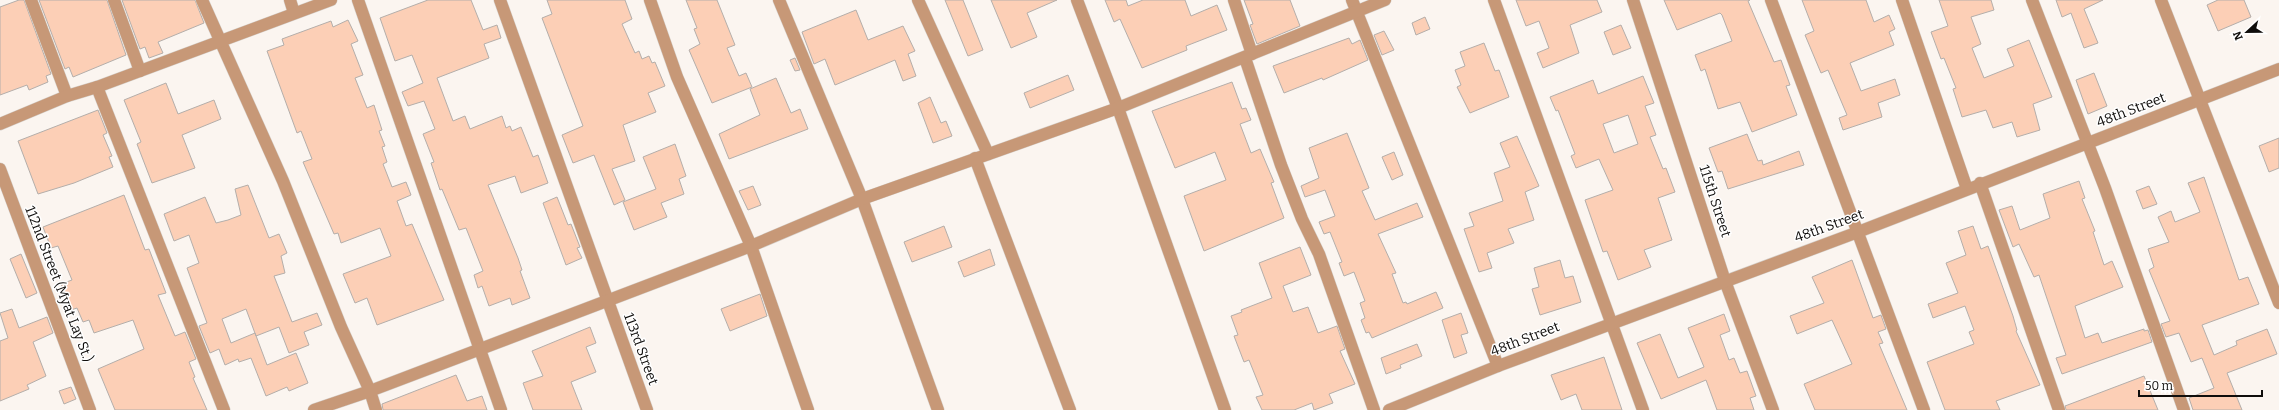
<svg xmlns="http://www.w3.org/2000/svg" width="2279" height="410" viewBox="0 0 2279 410" font-family="Bitter,serif">
<style>
.building{fill:#fccfb6;stroke:#b4aeaa;fill-rule:evenodd}
.lines{fill:none;stroke-linecap:round;stroke-linejoin:round}
.minor-casing{stroke:#d5d0cb;stroke-width:13}
.minor{stroke:#c79877;stroke-width:12}
.labels{text-anchor:middle;dominant-baseline:central;stroke-width:3;stroke-linejoin:round;paint-order:stroke}
.street-label{font-size:14px;fill:#0f0d0b;stroke:#fff}
</style>
<rect width="100%" height="100%" fill="#fbf5f0"/>
<g class="building">
<path d="M19,0H24L51,74L46,76L48,82L29,90L27,85L0,95V7Z"/>
<path d="M39,0H107L126,55L73,77L69,67L65,69Z"/>
<path d="M122,0H195L204,23L158,42L163,53L149,58L145,47L140,49Z"/>
<path d="M428,0H471L483,30L497,25L501,38L484,44L489,58L437,78L453,121L465,116L470,129L502,116L506,128L510,126L512,131L521,127L533,157L538,155L548,183L521,193L515,176L488,185L518,258L522,270L520,271L530,298L512,305L510,298L489,306L482,286L478,288L474,275L483,271L466,228L459,230L442,189L440,190L431,163L434,162L423,134L435,129L424,101L408,106L402,92L423,83L412,55L395,61L380,18Z"/>
<path d="M547,0H625L632,19L622,24L635,53L639,51L642,59L649,56L652,63L655,62L665,86L648,93L656,112L623,125L635,161L612,169L625,200L614,205L594,155L573,163L562,135L583,126L542,18L552,14Z"/>
<path d="M686,0H717L735,45L727,48L739,76L746,73L752,87L712,103L689,50L700,44L694,29L697,28Z"/>
<path d="M945,0H963L983,50L968,56Z"/>
<path d="M991,0H1057L1027,13L1037,37L1011,48Z"/>
<path d="M1105,0H1126L1128,6L1143,0H1185L1191,16L1217,5L1227,30L1186,46L1187,50L1142,68L1120,19L1114,22Z"/>
<path d="M1244,0H1290L1300,26L1257,44L1250,25L1253,24Z"/>
<path d="M1516,0H1597L1602,12L1570,25L1579,53L1543,68L1537,53L1549,48L1539,21L1526,26Z"/>
<path d="M1664,0H1750L1748,1L1774,62L1781,60L1790,85L1786,86L1797,115L1752,132L1740,102L1718,109L1705,69L1701,71L1695,55L1732,41L1722,15L1720,13L1677,30Z"/>
<path d="M1802,0H1866L1874,22L1889,15L1895,29L1889,32L1894,45L1850,63L1861,91L1895,79L1900,95L1878,103L1882,117L1843,130L1839,118L1847,115L1828,70L1821,73L1805,35L1814,31Z"/>
<path d="M1939,0H1991L1994,10L1971,17L1981,44L1972,48L1984,78L2014,66L2007,49L2029,40L2052,97L2033,104L2040,130L2017,137L2012,122L1993,128L1986,110L1962,117L1953,89L1956,88L1944,58L1941,59L1931,32L1948,26Z"/>
<path d="M2056,0H2103L2084,9L2098,43L2084,48L2071,13L2062,17Z"/>
<path d="M2218,0H2244L2251,17L2218,31L2207,5Z"/>
<path d="M856,10L868,40L903,26L915,51L908,54L916,76L903,81L895,60L835,85L825,59L814,64L802,32Z"/>
<path d="M1425,17L1430,29L1416,35L1412,23Z"/>
<path d="M348,20L358,41L351,44L363,75L355,78L367,108L374,105L382,130L379,131L385,146L382,147L387,162L383,164L392,187L406,182L411,195L397,201L406,226L412,224L444,300L377,325L367,298L355,303L343,274L391,256L380,228L341,243L338,233L334,234L303,162L312,159L301,131L297,133L267,51L284,45L282,39L331,21L333,27Z"/>
<path d="M1621,25L1631,48L1613,55L1604,32Z"/>
<path d="M1384,31L1394,50L1382,55L1374,35Z"/>
<path d="M1349,38L1352,44L1360,40L1368,60L1323,80L1322,78L1284,93L1273,66Z"/>
<path d="M1484,43L1495,71L1499,70L1509,97L1470,113L1457,87L1461,85L1455,70L1465,66L1460,52Z"/>
<path d="M795,58L800,70L795,71L790,60Z"/>
<path d="M2094,73L2107,106L2088,114L2076,80Z"/>
<path d="M1068,75L1074,90L1030,108L1024,93Z"/>
<path d="M1643,76L1654,103L1645,106L1656,135L1650,137L1663,169L1666,168L1675,192L1658,198L1672,240L1644,250L1651,267L1618,280L1607,251L1603,252L1585,200L1613,190L1599,159L1576,168L1571,156L1575,154L1558,110L1556,111L1550,97L1593,80L1598,94ZM1628,115L1638,144L1614,153L1603,124Z"/>
<path d="M776,78L791,113L800,109L808,129L729,159L719,134L760,115L750,89Z"/>
<path d="M1232,82L1242,109L1246,108L1251,120L1240,124L1251,153L1260,149L1274,182L1271,183L1284,218L1204,251L1184,196L1226,180L1215,152L1175,168L1152,111Z"/>
<path d="M166,83L178,114L214,100L221,119L182,135L195,168L152,183L137,144L141,142L124,100Z"/>
<path d="M930,97L941,123L946,121L952,136L933,143L918,103Z"/>
<path d="M98,110L107,133L103,135L112,156L109,157L113,167L74,183L38,194L18,141Z"/>
<path d="M1347,133L1369,188L1362,191L1375,220L1417,203L1423,217L1378,234L1396,273L1392,274L1403,303L1406,302L1407,304L1436,292L1443,308L1372,338L1369,332L1366,333L1361,320L1365,318L1360,303L1365,301L1354,272L1344,276L1339,263L1342,262L1330,232L1324,234L1319,222L1335,216L1325,190L1305,197L1301,186L1319,178L1309,148Z"/>
<path d="M1747,134L1758,161L1762,160L1763,165L1799,151L1804,165L1728,189L1722,171L1718,172L1709,148Z"/>
<path d="M1517,136L1539,186L1525,192L1534,220L1508,229L1514,243L1487,253L1492,268L1479,272L1464,229L1474,226L1469,213L1503,201L1494,173L1510,167L1500,143Z"/>
<path d="M2279,138V168L2269,172L2259,146Z"/>
<path d="M675,144L686,176L679,179L684,194L661,203L667,217L634,230L623,202L656,189L643,157Z"/>
<path d="M1394,152L1403,175L1392,180L1382,157Z"/>
<path d="M2204,177L2239,280L2248,277L2259,304L2202,325L2214,355L2237,345L2236,341L2267,329L2277,354L2227,373L2242,410H2193L2189,398L2214,388L2202,358L2191,362L2179,333L2166,337L2161,324L2170,321L2149,270L2154,267L2148,249L2169,242L2158,217L2171,211L2175,222L2200,212L2188,183Z"/>
<path d="M2079,181L2085,198L2082,199L2095,231L2093,232L2104,265L2112,261L2123,287L2075,306L2085,338L2098,333L2102,343L2144,329V331L2148,330L2152,342L2062,374L2056,358L2066,355L2039,275L2034,277L2019,244L2013,247L1999,210L2012,206L2020,230L2050,218L2043,194Z"/>
<path d="M248,185L269,238L279,234L287,253L281,256L285,273L274,276L292,322L317,313L322,325L304,332L309,345L289,353L279,327L256,336L246,309L222,319L231,343L255,333L267,365L296,353L308,383L289,391L287,387L266,396L251,358L239,362L238,359L225,365L219,349L210,353L199,326L207,323L187,268L199,263L189,235L174,241L164,214L205,197L216,223L228,220L241,215L235,189Z"/>
<path d="M753,186L761,205L748,210L739,191Z"/>
<path d="M2149,186L2157,204L2143,209L2136,191Z"/>
<path d="M124,195L145,250L149,249L166,293L158,295L175,336L185,332L196,359L189,362L195,377L193,378L207,410H115L98,369L144,349L133,320L94,333L89,320L83,322L77,308L71,310L61,284L72,280L58,246L51,248L43,227Z"/>
<path d="M557,197L568,225L571,224L580,247L577,248L582,258L566,265L543,203Z"/>
<path d="M944,226L952,247L912,262L904,242Z"/>
<path d="M1973,226L1981,249L1988,246L2013,316L2017,330L2016,331L2040,385L1996,401L2000,410H1945L1927,362L1974,344L1969,332L1974,330L1965,306L1933,318L1928,304L1958,293L1946,263L1966,255L1958,231Z"/>
<path d="M1300,247L1311,275L1283,286L1293,312L1308,307L1318,333L1337,326L1345,349L1340,351L1355,384L1329,394L1333,403L1314,410L1312,403L1294,410H1262L1256,397L1263,395L1249,360L1244,362L1234,336L1238,335L1231,316L1242,312L1241,310L1272,298L1259,263Z"/>
<path d="M990,249L995,265L964,277L958,262Z"/>
<path d="M21,254L37,293L26,298L10,259Z"/>
<path d="M1560,260L1565,278L1573,276L1581,302L1540,315L1532,289L1539,287L1534,268Z"/>
<path d="M1852,260L1873,318L1881,315L1886,329L1878,332L1883,343L1879,344L1907,410H1815L1804,384L1852,364L1832,320L1797,334L1790,316L1824,303L1812,277Z"/>
<path d="M760,294L767,316L730,331L721,309Z"/>
<path d="M12,309L19,328L47,317L53,333L33,342L46,376L27,385L29,389L0,401V341L8,338L0,313Z"/>
<path d="M1461,313L1468,333L1461,335L1467,353L1454,358L1442,320Z"/>
<path d="M1724,314L1730,331L1720,335L1729,360L1734,358L1740,373L1747,371L1756,396L1750,398L1754,410H1717L1706,380L1661,399L1637,343L1660,334L1678,378L1704,367L1688,328Z"/>
<path d="M590,327L596,343L586,347L596,372L571,382L582,410H533L523,383L543,376L532,351Z"/>
<path d="M1417,344L1422,356L1400,365L1401,368L1386,374L1381,358Z"/>
<path d="M1604,357L1622,410H1582L1576,394L1561,400L1551,375Z"/>
<path d="M456,375L467,401L482,396L487,410H383L382,404Z"/>
<path d="M2144,376L2158,410H2066L2065,406Z"/>
<path d="M71,387L76,399L64,404L59,391Z"/>
</g>
<g class="lines">
<defs>
<g id="minor">
<path d="M31,0L67,96"/>
<path d="M114,0L140,71"/>
<path d="M202,0L283,181L341,327L370,391L376,410"/>
<path d="M290,0L294,13"/>
<path d="M358,0L501,410"/>
<path d="M500,0L647,410"/>
<path d="M650,0L677,77L751,246L808,410"/>
<path d="M779,0L862,199L938,410"/>
<path d="M918,0L988,154"/>
<path d="M1077,0L1118,108L1225,410"/>
<path d="M1234,0L1252,54"/>
<path d="M1352,0L1498,366"/>
<path d="M1494,0L1643,410"/>
<path d="M1633,0L1725,281L1773,410"/>
<path d="M1771,0L1924,410"/>
<path d="M1902,0L1967,189"/>
<path d="M2032,0L2105,188L2184,410"/>
<path d="M2161,0L2279,303"/>
<path d="M1245,58L1281,165L1302,219L1319,254L1374,410"/>
<path d="M97,87L224,410"/>
<path d="M0,124L67,96L97,87L331,0"/>
<path d="M975,158L1070,410"/>
<path d="M0,169L90,410"/>
<path d="M1980,183L2059,410"/>
<path d="M314,410L370,391L751,246L862,199L1118,108L1385,0"/>
<path d="M1389,410L1498,366L1858,232L2279,69"/>
</g>
</defs>
<use href="#minor" class="minor-casing"/>
<use href="#minor" class="minor"/>
</g>
<g class="labels">
<g class="street-label">
<text transform="translate(2131 110) rotate(-21)">48th Street</text>
<text transform="translate(1715 201) rotate(72)">115th Street</text>
<text transform="translate(1829 226) rotate(-20)">48th Street</text>
<text transform="translate(59 284) rotate(69)">112nd Street (Myat Lay St.)</text>
<text transform="translate(1525 339) rotate(-21)">48th Street</text>
<text transform="translate(641 349) rotate(70)">113rd Street</text>
</g>
</g>
<g transform="translate(2247 32) rotate(248)" stroke="#ffffff" stroke-width="3" paint-order="stroke">
<path d="M0-3L7 15L0 10L-7 15Z" fill="#0f0d0b"/>
<text y="-6" font-size="11" font-weight="bold" text-anchor="middle" fill="#0f0d0b">N</text>
</g>
<path d="M2139 390v6h123v-6" fill="none" stroke="#0f0d0b" stroke-width="2"/>
<text x="2145" y="390" font-size="12" fill="#0f0d0b" stroke="#ffffff" stroke-width="3" paint-order="stroke">50 m</text>
</svg>
